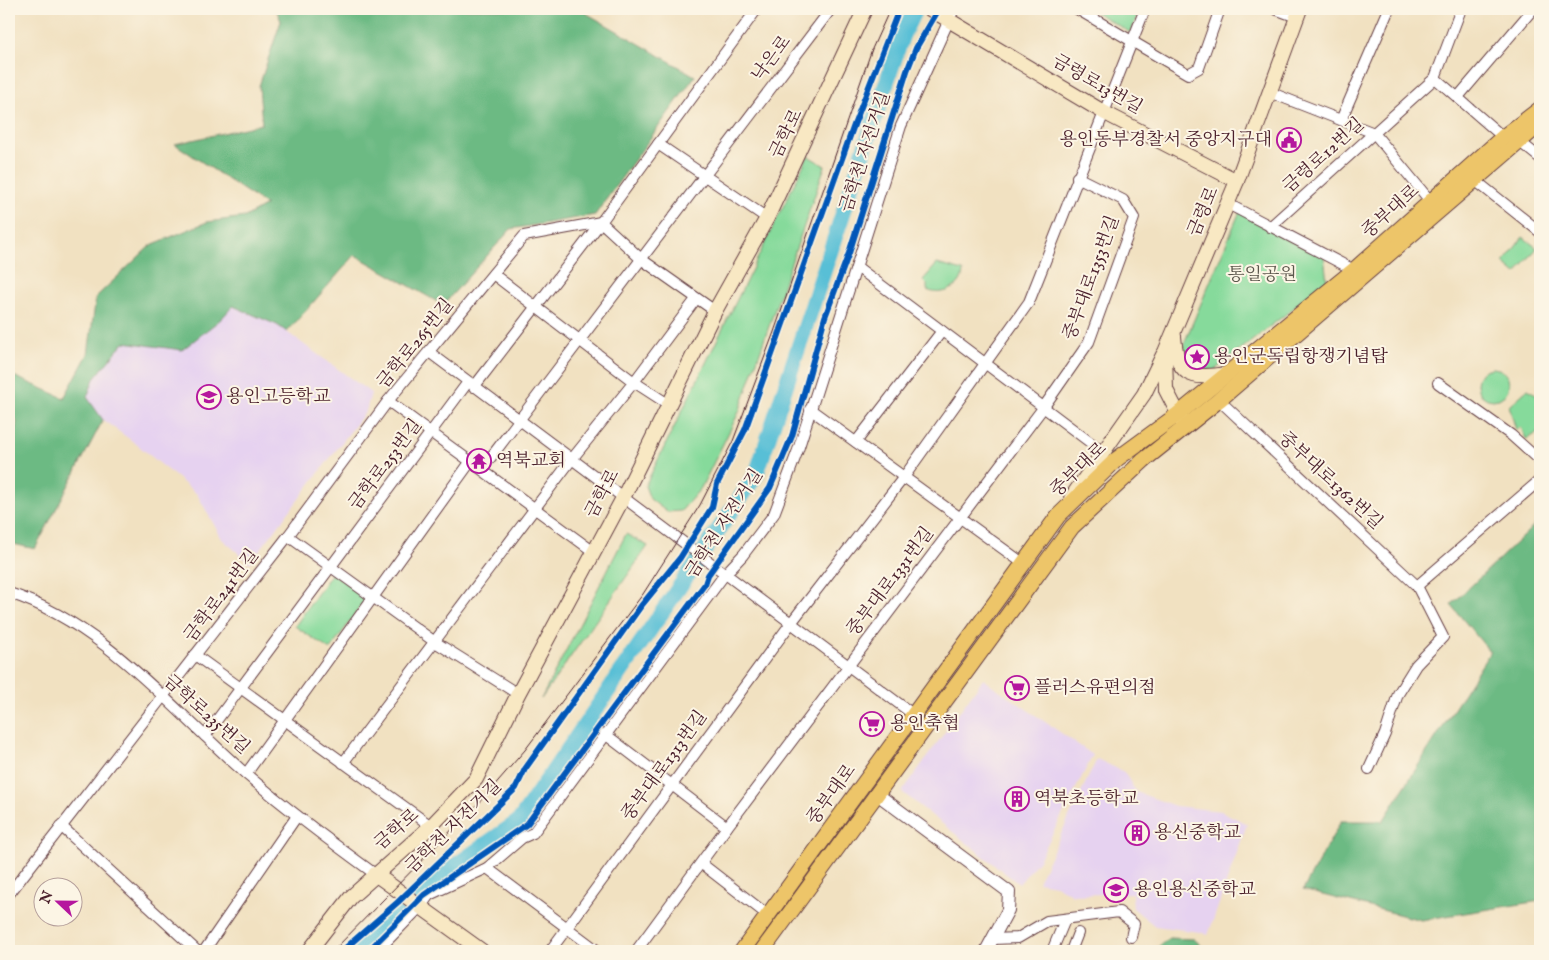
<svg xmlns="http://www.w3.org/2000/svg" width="1549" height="960" viewBox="0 0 1549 960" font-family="'IM FELL English','Noto Serif KR',serif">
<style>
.built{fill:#e6d2f0}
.green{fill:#86da9b;stroke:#687c63}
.forest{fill:#6cba83;stroke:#5b6c57}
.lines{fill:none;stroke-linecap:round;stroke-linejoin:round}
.river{stroke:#58bfd6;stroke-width:16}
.minor-casing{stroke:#633c42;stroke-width:12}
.tertiary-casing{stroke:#633c42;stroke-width:14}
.secondary-casing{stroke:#633c42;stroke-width:16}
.primary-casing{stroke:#633c42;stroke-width:17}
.minor{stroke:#fff;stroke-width:10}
.tertiary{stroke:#fff;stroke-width:12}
.secondary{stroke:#f8e8c3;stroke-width:14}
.primary{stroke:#edc569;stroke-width:15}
.tram{stroke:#4a1f2b;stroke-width:1}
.cycleway-casing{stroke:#fcf5e5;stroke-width:9}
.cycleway{stroke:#0057b8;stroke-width:6}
.labels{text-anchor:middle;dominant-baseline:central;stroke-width:4;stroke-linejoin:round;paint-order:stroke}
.street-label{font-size:18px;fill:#4a1f2b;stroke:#fcf5e5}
.poi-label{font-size:18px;fill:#4a1f2b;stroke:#fcf5e5;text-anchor:start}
.park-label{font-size:18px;fill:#5c574d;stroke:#fcf5e5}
</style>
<rect width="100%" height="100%" fill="#fcf5e5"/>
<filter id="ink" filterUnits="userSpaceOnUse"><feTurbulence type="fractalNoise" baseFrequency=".02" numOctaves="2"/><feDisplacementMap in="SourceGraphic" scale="10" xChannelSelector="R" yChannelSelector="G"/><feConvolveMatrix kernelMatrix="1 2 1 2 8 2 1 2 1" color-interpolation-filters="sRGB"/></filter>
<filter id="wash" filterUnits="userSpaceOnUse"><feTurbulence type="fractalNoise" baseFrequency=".0096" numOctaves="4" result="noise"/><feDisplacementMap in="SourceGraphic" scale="20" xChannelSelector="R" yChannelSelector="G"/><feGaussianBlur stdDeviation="1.12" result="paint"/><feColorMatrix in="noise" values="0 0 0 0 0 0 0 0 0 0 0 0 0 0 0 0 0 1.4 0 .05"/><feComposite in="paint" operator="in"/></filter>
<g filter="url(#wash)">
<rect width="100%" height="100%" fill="#f1e1c1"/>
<g class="built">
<path d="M233,306L277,325L371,393L366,411L250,563L222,539L197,494L135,443L103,420L87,397L94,379L124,342L182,350L221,319Z"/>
<path d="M983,679L1093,755L1039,860L1019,884L902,792Z"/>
<path d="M1097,759L1124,772L1136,792L1175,806L1221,811L1247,824L1208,935L1200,932L1155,926L1133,908L1132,893L1073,895L1056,885L1038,882Z"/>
</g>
<g class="green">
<path d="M1090,9H1140L1131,33Z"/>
<path d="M808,156L825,166L739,412L701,488L681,511L667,512L650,499L645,486Z"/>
<path d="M1240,211L1324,255L1327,282L1212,372L1198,374L1186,365L1180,353Z"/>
<path d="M1523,237L1537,248L1516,274L1503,263Z"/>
<path d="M937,264L963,271C963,288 941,297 927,290V284L923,280Z"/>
<circle cx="1493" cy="384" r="16"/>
<path d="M1528,389L1540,397V432L1526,439L1521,427L1516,430L1509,406Z"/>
<path d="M626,534L648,546L541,699Z"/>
<path d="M332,573L367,597L330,650L295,626Z"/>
</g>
<g class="forest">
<path d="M276,9H579L695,76L595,215L511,229L443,305L355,255L287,332L277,325L233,306L221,319L182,350L124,342L94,379L87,397L103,420L35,549L9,543V467L17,421L9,412V374L64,398L88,354L96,297L151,245L207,222L245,217L266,205L175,144L262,124L259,86L281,21Z"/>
<path d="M1540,520V901L1421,920L1303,890L1341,821H1383L1490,652L1451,605Z"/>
<path d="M1169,938L1194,939L1207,951H1153Z"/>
</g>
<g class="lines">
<path class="river" d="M358,951L422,889L519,821L756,475L902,36L915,9"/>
</g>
</g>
<g filter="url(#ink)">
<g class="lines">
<defs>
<g id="minor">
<path d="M1077,9L1188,74L1199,68L1220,9"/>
<path d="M1275,9L1297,17"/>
<path d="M1435,78L1503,137"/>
<path d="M1269,92L1374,133L1431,202"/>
<path d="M1458,97L1533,9"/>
<path d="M1341,120L1389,9"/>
<path d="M1520,142L1540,158"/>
<path d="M658,144L767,218"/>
<path d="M1476,181L1540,232"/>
<path d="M1228,204L1354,270"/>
<path d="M601,222L641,259L715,311"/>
<path d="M1270,227L1435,78L1461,9"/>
<path d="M857,267L1103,452"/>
<path d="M493,274L634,382L668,404"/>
<path d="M429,352L914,715"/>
<path d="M1438,383L1511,435L1540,461"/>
<path d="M474,387L601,222L757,9"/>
<path d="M1219,400L1417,586L1443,637L1416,665L1398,694L1385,734L1369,769"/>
<path d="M388,401L594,552"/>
<path d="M810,409L1024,564"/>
<path d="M856,442L942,331"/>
<path d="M482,469L831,9"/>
<path d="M288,536L435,642L518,694"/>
<path d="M1417,586L1540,480"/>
<path d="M9,593C103,623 173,710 246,774C287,809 331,842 375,874"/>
<path d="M195,655L431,826"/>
<path d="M605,734L727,827"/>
<path d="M205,736L468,382"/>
<path d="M343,763L572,459L634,382L696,299"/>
<path d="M246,774L471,461"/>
<path d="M61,826L197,951"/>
<path d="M702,864L769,916"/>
<path d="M487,868L598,951"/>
<path d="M9,894L288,536L388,401L524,236L601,222"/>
<path d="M993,939L1018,938L1047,921L1119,912L1134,924L1131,937"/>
<path d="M204,951L297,816"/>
<path d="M377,951L421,906L429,895L487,868L522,838L533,833L725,574L743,555L774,514L798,450L901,126L954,9"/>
<path d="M550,951L791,623L904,477L1029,302L1145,9"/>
<path d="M636,951L727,827L1043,408L1089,342L1134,218L1123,200L1077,177"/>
<path d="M1052,951L1065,920"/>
<path d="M1071,951L1078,933"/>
</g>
<path id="tertiary" d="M877,794L1009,892L1008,910L986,951"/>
<g id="secondary">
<path d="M930,9L1105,113L1237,181"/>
<path d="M1174,336C1177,376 1189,380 1227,374"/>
<path d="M1183,423L1166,390L1165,352L1237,181L1300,9"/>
<path d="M1071,498L1144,394L1163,355"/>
<path d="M375,874L482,951"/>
<path d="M309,951L351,897L431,826L476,779L518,694L623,498L715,311L767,218L865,9"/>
</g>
<g id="primary">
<path d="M742,951L1058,516L1117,459L1177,415L1354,270L1503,137L1540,109"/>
<path d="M762,951L1072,527L1144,460L1219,400L1540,124"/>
</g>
</defs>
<use href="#minor" class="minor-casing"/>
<use href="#tertiary" class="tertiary-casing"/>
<use href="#secondary" class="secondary-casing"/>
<use href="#primary" class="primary-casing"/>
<use href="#minor" class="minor"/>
<use href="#tertiary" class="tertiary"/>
<use href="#secondary" class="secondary"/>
<use href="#primary" class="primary"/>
<g class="tram">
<path d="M795,294L898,9"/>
<path d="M746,425L767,372"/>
<path d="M333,951L485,796L525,750L643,594L700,505L733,441L774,332L872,49L890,9"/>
</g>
<defs>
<g id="cycleway">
<path d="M342,951L398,902L516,788L525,769L641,606L680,558L712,507L717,484L745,430L854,125L899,9"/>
<path d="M375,951L372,947L424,895L527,824L705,584L708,575L770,488L792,436L825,317L849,253L907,71L916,48L939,9"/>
</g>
</defs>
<use href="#cycleway" class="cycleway-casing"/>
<use href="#cycleway" class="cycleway"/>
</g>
</g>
<defs>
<symbol id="civic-ring" viewBox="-11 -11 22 22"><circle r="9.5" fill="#fcf5e5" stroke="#b5179e" stroke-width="1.5"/><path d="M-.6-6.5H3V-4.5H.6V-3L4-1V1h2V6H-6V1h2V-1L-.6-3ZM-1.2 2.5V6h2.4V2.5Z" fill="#b5179e"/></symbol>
<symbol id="sight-ring" viewBox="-11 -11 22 22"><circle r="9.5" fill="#fcf5e5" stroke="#b5179e" stroke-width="1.5"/><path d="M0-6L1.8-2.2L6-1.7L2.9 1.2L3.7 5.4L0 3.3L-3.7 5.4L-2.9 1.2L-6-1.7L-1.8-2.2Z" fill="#b5179e"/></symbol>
<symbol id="school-ring" viewBox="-11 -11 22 22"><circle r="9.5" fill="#fcf5e5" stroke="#b5179e" stroke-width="1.5"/><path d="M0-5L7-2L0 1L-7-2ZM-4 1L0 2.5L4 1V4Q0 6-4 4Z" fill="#b5179e"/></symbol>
<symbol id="temple-ring" viewBox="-11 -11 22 22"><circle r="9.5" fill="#fcf5e5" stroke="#b5179e" stroke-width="1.5"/><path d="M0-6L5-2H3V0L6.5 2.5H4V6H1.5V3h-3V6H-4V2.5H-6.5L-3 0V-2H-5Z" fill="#b5179e"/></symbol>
<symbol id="supermarket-ring" viewBox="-11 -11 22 22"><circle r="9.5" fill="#fcf5e5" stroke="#b5179e" stroke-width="1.5"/><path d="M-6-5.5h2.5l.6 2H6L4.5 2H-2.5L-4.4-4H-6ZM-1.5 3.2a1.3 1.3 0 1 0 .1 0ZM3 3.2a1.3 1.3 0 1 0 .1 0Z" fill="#b5179e"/></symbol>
<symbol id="building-ring" viewBox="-11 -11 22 22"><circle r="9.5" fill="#fcf5e5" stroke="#b5179e" stroke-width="1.5"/><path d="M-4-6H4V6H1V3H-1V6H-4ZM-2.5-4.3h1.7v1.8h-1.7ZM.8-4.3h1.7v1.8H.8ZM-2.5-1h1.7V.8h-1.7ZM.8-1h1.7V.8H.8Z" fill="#b5179e"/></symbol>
</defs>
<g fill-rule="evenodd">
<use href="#civic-ring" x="1275" y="126" width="28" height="28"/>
<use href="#sight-ring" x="1183" y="343" width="28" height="28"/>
<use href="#school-ring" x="195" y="383" width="28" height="28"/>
<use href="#temple-ring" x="465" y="447" width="28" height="28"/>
<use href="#supermarket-ring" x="1003" y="674" width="28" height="28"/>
<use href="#supermarket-ring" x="858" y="710" width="28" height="28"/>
<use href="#building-ring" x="1003" y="785" width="28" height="28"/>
<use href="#building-ring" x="1123" y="819" width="28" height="28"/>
<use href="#school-ring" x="1102" y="876" width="28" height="28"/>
</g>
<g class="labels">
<g class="street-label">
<text transform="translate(772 59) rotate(-53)">낙은로</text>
<text transform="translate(1097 85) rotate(30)">금령로13번길</text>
<text transform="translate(787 134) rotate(-64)">금학로</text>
<text transform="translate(866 152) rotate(-72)">금학천 자전거길</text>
<text transform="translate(1324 156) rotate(-42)">금령로12번길</text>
<text transform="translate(1204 212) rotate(-67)">금령로</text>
<text transform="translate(1391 212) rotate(-42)">중부대로</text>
<text transform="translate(1092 278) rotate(-70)">중부대로1353번길</text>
<text transform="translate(416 344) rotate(-51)">금학로265번길</text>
<text transform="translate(386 465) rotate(-53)">금학로253번길</text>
<text transform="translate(1079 470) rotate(-44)">중부대로</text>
<text transform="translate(1330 481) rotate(43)">중부대로1362번길</text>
<text transform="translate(603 494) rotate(-62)">금학로</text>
<text transform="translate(725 524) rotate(-57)">금학천 자전거길</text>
<text transform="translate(891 582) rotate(-53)">중부대로1331번길</text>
<text transform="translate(222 596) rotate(-53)">금학로241번길</text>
<text transform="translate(206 715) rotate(42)">금학로235번길</text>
<text transform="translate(665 766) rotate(-54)">중부대로1313번길</text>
<text transform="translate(832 795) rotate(-54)">중부대로</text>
<text transform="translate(454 827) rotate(-44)">금학천 자전거길</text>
<text transform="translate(397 830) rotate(-41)">금학로</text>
</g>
<g class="poi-label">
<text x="1272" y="140" text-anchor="end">용인동부경찰서 중앙지구대</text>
<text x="1214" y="357">용인군독립항쟁기념탑</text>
<text x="226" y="397">용인고등학교</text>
<text x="496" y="461">역북교회</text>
<text x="1034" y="688">플러스유편의점</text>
<text x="890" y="724">용인축협</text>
<text x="1034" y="799">역북초등학교</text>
<text x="1154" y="833">용신중학교</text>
<text x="1134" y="890">용인용신중학교</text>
</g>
<g class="park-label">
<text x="1262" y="275">통일공원</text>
</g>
</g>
<rect width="1549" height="960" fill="none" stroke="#fcf5e5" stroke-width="30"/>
<g transform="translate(58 902) rotate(292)"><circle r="24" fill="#fcf5e5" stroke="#b59f9b"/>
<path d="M0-4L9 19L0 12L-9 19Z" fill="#b5179e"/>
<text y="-8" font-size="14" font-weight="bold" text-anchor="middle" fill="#4a1f2b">N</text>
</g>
</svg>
